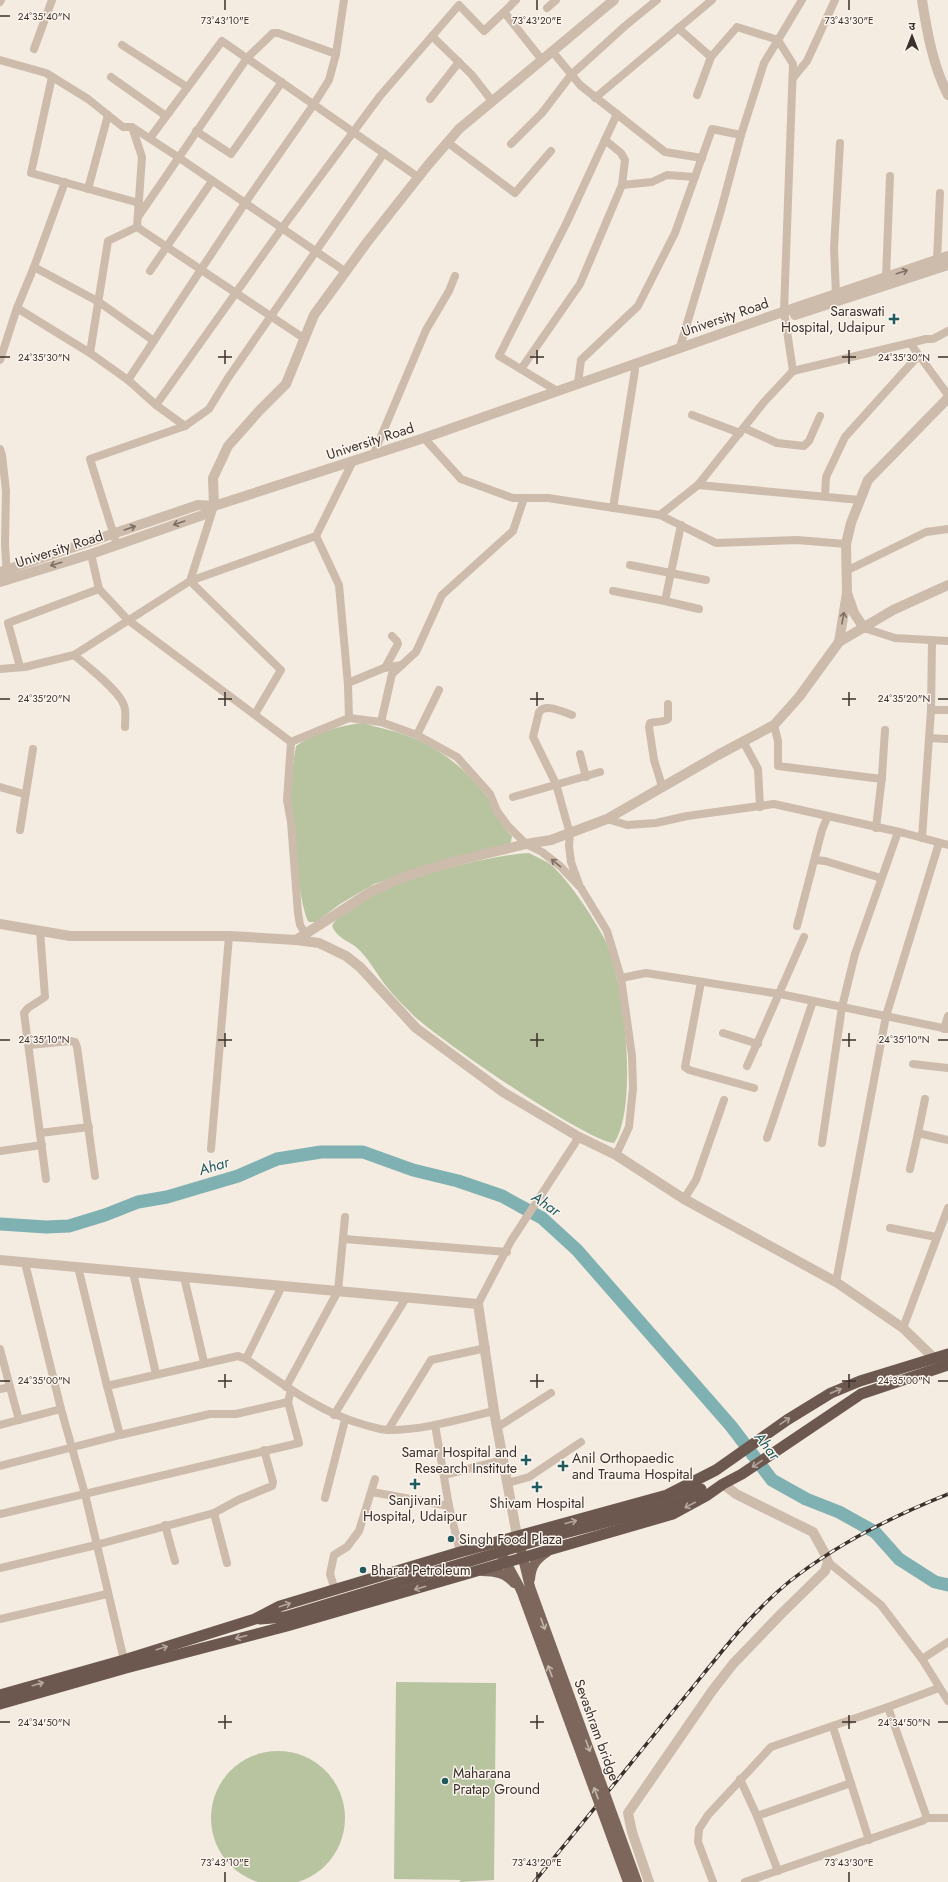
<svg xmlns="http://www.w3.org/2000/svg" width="948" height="1882" viewBox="0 0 948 1882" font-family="Jost,'Noto Sans Devanagari',sans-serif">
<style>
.green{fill:#b8c4a0}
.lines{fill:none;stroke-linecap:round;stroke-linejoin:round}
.river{stroke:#7fb0b2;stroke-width:13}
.minor{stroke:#cdbbac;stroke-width:8}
.tertiary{stroke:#cdbbac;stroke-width:10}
.primary{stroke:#7d675c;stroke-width:10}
.trunk{stroke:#6c584f;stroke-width:11}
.rail-casing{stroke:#3b302b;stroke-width:3.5}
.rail{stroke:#fbf5ee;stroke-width:2;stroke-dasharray:6;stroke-linecap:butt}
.primary-bridge{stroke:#7d675c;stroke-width:10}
.trunk-bridge{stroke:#6c584f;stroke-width:11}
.oneway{stroke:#7d6f65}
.oneway2{stroke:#b4a69e}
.oneway3{stroke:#c2b5ac}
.ticks{fill:none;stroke:#3b302b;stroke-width:1.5}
.poi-dot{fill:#1f5a5e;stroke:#fbf5ee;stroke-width:1.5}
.labels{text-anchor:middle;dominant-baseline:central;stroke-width:3;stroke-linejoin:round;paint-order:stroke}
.poi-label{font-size:14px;fill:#3b302b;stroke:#fbf5ee;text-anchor:start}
.street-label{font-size:14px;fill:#3b302b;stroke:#fbf5ee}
.water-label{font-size:15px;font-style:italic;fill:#1f5a5e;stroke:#fbf5ee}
.ticks-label{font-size:10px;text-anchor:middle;fill:#3b302b;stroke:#fbf5ee;stroke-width:3;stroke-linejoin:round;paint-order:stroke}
</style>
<rect width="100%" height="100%" fill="#f4ebe1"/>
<g class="green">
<path d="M362,723C380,728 401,732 418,740C444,752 467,771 484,793C496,808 497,822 512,836L511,842L507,846L444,860L374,884L340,904L316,922H309C300,911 290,817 290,798C291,780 293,763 296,746C317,732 338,726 362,723Z"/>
<path d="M529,853C536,857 544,860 550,864C568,879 593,917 604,938C624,976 639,1107 614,1143C587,1142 437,1038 413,1015C404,1006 394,996 386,986C376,973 368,957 356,947C347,940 337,938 332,926C353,887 486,855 529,853Z"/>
<path d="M396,1682L496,1683L494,1880L459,1882L461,1880L394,1879Z"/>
<circle cx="278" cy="1818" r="67"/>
</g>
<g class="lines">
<path class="river" d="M0,1224L46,1227L69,1226L105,1215L138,1202L167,1197L238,1176L277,1159L321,1152H363L413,1170L458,1181L502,1196L542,1218L577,1250L731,1426L772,1480L806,1499L839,1512L875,1532L899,1559L935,1582L948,1585"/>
<g class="minor">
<path d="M516,0L504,12L542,60"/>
<path d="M802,0L778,40L793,64L784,311L793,371L910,343L948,395"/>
<path d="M0,2L1,0"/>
<path d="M547,8L556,0"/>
<path d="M678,28L711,57L737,27L778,40L764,63L741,135"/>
<path d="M432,36L472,75L492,101"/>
<path d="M122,45L187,87"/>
<path d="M34,49L52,0"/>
<path d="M552,51L580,85L665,152L702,158"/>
<path d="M0,60L46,73L88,99L123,127H132L178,157L346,272"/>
<path d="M52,77L31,173L139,203"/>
<path d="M111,77L166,116"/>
<path d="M793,78L807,61L835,0"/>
<path d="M697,95L711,57"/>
<path d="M595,98L712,0"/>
<path d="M430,99L459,62"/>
<path d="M132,127L142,157L137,227L305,339"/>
<path d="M196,131L231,154L282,82"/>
<path d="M150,138L222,41L418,177"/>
<path d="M447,142L515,193L551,151"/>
<path d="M511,144L542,113L571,75L625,26L657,0"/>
<path d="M65,182L34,267L17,308L90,353"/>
<path d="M622,185L652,182L667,175L695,177"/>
<path d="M88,189L108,115"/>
<path d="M138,217L247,58L273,33H278L336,54"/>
<path d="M137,227L108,241L90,353L128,380L245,203L314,104L329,80L336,54L344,0"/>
<path d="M937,260L940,193"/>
<path d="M34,267L99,302L154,341"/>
<path d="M150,271L212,181"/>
<path d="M886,277L890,176"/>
<path d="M836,294L834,248L840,143"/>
<path d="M910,343L926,339H933L948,331"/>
<path d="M0,360L17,308"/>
<path d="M521,369L580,284L622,185L625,160L621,153L605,140"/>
<path d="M128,380L156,405L282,228L380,96L459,5L484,31L504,12"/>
<path d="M578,383L581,360L638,306L675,233L712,129L741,135L721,210L680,347"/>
<path d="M557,391L499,356L566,224L617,114"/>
<path d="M692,415L740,433"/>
<path d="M185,426L209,409L228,378L384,153"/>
<path d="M744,428L777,443L804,446L809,441L820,416"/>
<path d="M424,438L461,479L513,498H548L660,515L698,485L764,402L793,371"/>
<path d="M0,449L2,455L6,491L5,545L7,576"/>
<path d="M374,453L426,330L449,291L455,276"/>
<path d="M698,485L860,500"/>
<path d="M825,496L826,477L845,437L918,356"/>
<path d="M613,508L635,370"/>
<path d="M660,515L716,543L797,540L846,544"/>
<path d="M681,525L665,601L699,609"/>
<path d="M117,545L90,459L185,426L156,405"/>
<path d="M91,554L99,589L128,620L291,742"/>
<path d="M630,565L706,580"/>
<path d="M846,571L926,532L948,529"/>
<path d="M613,591L665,601"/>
<path d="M864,628L895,638L948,641"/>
<path d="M74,655C87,666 116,688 123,703C127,710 125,720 125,727"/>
<path d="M20,667L8,623L99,589"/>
<path d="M385,668L398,644L397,641L392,636"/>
<path d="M0,669L25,667L74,655L190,581L214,506"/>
<path d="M348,683L384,668L402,665"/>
<path d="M931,710H948"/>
<path d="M255,714L281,670L190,581L316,536L353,461"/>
<path d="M572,715C563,712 546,703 539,712L533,737L556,784L570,834L569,846L571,862L579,884"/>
<path d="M349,718L381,722L417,735L457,757L490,794L497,811L508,826L526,844L542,852L560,866L581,888L607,931L621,978L632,1056L633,1088L629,1127L616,1155"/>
<path d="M381,722L392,674L416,652L442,595L513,531L524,498"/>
<path d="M774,725L778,741V766L882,779"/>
<path d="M417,735L439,690"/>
<path d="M929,738L948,739"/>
<path d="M744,743L758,769L760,807"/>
<path d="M580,754L586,777"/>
<path d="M662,786L654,760L649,727L650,723C656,721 663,723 668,719V704"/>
<path d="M0,787L24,794"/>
<path d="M513,797L600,772"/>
<path d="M607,819L627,825L656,823L687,816L774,804L904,833L948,845"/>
<path d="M876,828L882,776L885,730"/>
<path d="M20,830L33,749"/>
<path d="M922,838L931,710L932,641"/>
<path d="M815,860L825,861L881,878"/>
<path d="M797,926L822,830L828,816"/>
<path d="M40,931L45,997L28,1008L24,1013L46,1179"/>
<path d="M305,933L300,925L298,913L291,822L287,800L291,742L349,718L348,685L339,585L316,536"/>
<path d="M621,978L646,973L780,994L948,1029"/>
<path d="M701,982L685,1067L689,1070L754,1088"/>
<path d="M944,1029L948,1016"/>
<path d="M723,1033L758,1044"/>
<path d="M29,1045L70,1041L75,1042L77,1047L95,1176"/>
<path d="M913,1064L948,1068"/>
<path d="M747,1066L804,937"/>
<path d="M925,1099L918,1133L948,1140"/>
<path d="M40,1133L89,1127"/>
<path d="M767,1138L813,1001"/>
<path d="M822,1143L842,1007L855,954L898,832"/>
<path d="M211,1149L229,936"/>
<path d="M0,1151L42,1145"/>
<path d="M910,1169L918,1133"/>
<path d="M684,1199L696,1180L724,1100"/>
<path d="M890,1228L936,1237"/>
<path d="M344,1239L507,1252"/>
<path d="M25,1263L61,1409L85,1494L124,1660"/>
<path d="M78,1267L107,1386"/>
<path d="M133,1272L156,1374"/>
<path d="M184,1277L204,1362"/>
<path d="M836,1282L886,1016L939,843"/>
<path d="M478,1304L511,1241L579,1137"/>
<path d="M903,1328L948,1208"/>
<path d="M0,1349L10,1387L0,1389"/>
<path d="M246,1359L282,1286"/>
<path d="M10,1387L19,1420"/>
<path d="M286,1387L338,1291L345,1217"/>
<path d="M334,1415L406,1298"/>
<path d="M0,1425L61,1409"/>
<path d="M435,1425L449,1506L460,1552"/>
<path d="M498,1427L551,1393"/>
<path d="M388,1430L431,1360L486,1348"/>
<path d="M120,1435L210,1414H236L288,1402"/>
<path d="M0,1466L120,1435L107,1386L238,1356L246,1359C284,1385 321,1413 365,1425C373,1427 381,1430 389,1430C425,1430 460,1419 494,1411"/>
<path d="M444,1475L503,1460"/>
<path d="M508,1483L529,1477L581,1442"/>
<path d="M372,1492L449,1506"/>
<path d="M325,1498L345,1420"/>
<path d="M214,1513L238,1500L272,1486L273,1482L264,1450"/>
<path d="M0,1514L299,1443L288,1402L291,1390"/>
<path d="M165,1525L175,1561"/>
<path d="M828,1562L881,1605L922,1659L948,1701"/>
<path d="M0,1568L96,1545L214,1513L227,1563"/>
<path d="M335,1590L330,1574L334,1555L347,1547L359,1531L375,1479"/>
<path d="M0,1619L107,1594"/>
<path d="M922,1659L948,1642"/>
<path d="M833,1727L869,1840"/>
<path d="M740,1779L757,1816L778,1871"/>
<path d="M757,1816L851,1783"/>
<path d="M927,1818H948"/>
<path d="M713,1882L698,1842L699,1829L708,1815L771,1747L888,1707L939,1688"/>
<path d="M745,1882L922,1821L927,1818L888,1707"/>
</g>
<g class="tertiary">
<path d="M922,0C927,32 933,66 948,95"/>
<path d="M795,315L948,265"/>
<path d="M214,506L213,478L228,446L259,411L286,384L314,315L368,241L428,165L459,129L614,0"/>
<path d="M0,572L198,505L214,506"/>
<path d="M0,582L91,554L203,515L214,506L424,438L771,316L948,256"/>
<path d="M847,593L854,613L864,628"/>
<path d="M839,642L847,593L846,544L851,523L868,480L948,398"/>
<path d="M0,924L70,936H229L296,940L319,943L346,956L360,967L416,1028L503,1092L579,1137L616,1155L684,1199L836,1282L903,1328L939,1363"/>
<path d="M296,940L372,891L409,875L456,861L526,844L551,840L607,819L718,755L774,725L799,697L839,642L893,610L948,585"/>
<path d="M0,1260L478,1304L494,1411L517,1536"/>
<path d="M649,1882L632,1832L628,1813L712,1691L733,1664L781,1614L825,1571L828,1562L824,1552L813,1532L736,1494L723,1484"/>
</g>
<g class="primary">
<path d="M518,1538L530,1587"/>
<path d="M503,1557L521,1590"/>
<path d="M482,1571C495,1571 506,1573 514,1583"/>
<path d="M530,1579C531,1566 536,1559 547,1552"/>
</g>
<g class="trunk">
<path d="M260,1619L285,1617"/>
<path d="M0,1695L124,1660L255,1619L280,1606L460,1552L667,1495L716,1470L787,1420L831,1393L860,1381L948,1354"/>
<path d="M0,1704L126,1668L287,1626L673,1514L706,1496L723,1484L742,1474L861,1394L948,1365"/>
</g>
<defs>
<path id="rail" d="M534,1882C583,1823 631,1763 679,1704C714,1662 747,1616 790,1581C837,1544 893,1516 948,1494"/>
</defs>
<use href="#rail" class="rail-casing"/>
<use href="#rail" class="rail"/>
<g class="primary-bridge">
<path d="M530,1587L637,1882"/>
<path d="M521,1590L628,1882"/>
</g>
<path class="trunk-bridge" d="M285,1617L546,1538L663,1507L675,1503L701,1489"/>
</g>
<defs><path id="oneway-shaft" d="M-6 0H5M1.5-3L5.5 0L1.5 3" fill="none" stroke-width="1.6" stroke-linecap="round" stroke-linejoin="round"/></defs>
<g class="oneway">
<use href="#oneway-shaft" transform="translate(902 272) rotate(-18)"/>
<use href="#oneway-shaft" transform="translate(179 523) rotate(161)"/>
<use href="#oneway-shaft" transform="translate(130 528) rotate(-19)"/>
<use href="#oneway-shaft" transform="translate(56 564) rotate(163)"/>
<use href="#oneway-shaft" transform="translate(843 618) rotate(-80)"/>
<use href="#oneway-shaft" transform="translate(556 863) rotate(-141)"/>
</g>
<g class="oneway2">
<use href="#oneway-shaft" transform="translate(836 1391) rotate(-23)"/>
<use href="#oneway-shaft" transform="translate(785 1421) rotate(-34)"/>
<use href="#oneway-shaft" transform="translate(757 1464) rotate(146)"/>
<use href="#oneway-shaft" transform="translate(690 1505) rotate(153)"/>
<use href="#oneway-shaft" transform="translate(571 1522) rotate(-15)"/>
<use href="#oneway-shaft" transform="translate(420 1588) rotate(164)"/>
<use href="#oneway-shaft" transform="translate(285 1605) rotate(-18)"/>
<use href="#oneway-shaft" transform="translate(241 1637) rotate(165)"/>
<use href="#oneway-shaft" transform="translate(162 1648) rotate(-17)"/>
<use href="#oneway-shaft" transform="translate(38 1684) rotate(-16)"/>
</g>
<g class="oneway3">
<use href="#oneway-shaft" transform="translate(543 1624) rotate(70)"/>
<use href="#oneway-shaft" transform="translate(550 1671) rotate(-110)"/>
<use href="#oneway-shaft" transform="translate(588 1746) rotate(70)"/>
<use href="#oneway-shaft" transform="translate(596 1793) rotate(-110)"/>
</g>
<path class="ticks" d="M225,0V10M537,0V10M849,0V10M0,16H10M225,350V364M537,350V364M849,350V364M0,357H10M218,357H232M530,357H544M842,357H856M938,357H948M225,692V706M537,692V706M849,692V706M0,699H10M218,699H232M530,699H544M842,699H856M938,699H948M225,1033V1047M537,1033V1047M849,1033V1047M0,1040H10M218,1040H232M530,1040H544M842,1040H856M938,1040H948M225,1374V1388M537,1374V1388M849,1374V1388M0,1381H10M218,1381H232M530,1381H544M842,1381H856M938,1381H948M225,1715V1729M537,1715V1729M849,1715V1729M0,1722H10M218,1722H232M530,1722H544M842,1722H856M938,1722H948M225,1872V1882M537,1872V1882M849,1872V1882"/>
<g class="poi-dot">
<path d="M892 313h4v4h4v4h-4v4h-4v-4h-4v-4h4z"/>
<path d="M524 1454h4v4h4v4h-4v4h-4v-4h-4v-4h4z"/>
<path d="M561 1460h4v4h4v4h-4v4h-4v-4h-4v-4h4z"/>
<path d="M413 1478h4v4h4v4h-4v4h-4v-4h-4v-4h4z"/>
<path d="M535 1481h4v4h4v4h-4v4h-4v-4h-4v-4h4z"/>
<circle cx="451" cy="1539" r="4"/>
<circle cx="363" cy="1570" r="4"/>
<circle cx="445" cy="1781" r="4"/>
</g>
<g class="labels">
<g class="poi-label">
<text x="885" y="311" text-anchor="end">Saraswati<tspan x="885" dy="16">Hospital, Udaipur</tspan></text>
<text x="517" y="1452" text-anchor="end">Samar Hospital and<tspan x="517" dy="16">Research Institute</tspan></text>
<text x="572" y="1458">Anil Orthopaedic<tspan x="572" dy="16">and Trauma Hospital</tspan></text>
<text x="415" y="1500" text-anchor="middle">Sanjivani<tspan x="415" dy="16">Hospital, Udaipur</tspan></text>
<text x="537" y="1503" text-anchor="middle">Shivam Hospital</text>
<text x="459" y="1539">Singh Food Plaza</text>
<text x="371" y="1570">Bharat Petroleum</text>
<text x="453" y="1773">Maharana<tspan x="453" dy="16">Pratap Ground</tspan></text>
</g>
<g class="street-label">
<text transform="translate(725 317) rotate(-19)">University Road</text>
<text transform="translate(370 441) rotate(-18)">University Road</text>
<text transform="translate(59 549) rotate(-18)">University Road</text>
<text transform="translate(597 1730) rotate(70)">Sevashram bridge</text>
</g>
<g class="water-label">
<text transform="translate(214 1166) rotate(-17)">Ahar</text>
<text transform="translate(546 1204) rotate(34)">Ahar</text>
<text transform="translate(767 1446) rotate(52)">Ahar</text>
</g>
</g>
<g class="ticks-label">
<text x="44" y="20">24°35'40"N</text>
<text x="225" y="24">73°43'10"E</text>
<text x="537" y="24">73°43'20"E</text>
<text x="849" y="24">73°43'30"E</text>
<text x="44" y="361">24°35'30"N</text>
<text x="904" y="361">24°35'30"N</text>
<text x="44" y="702">24°35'20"N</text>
<text x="904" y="702">24°35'20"N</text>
<text x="44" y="1043">24°35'10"N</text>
<text x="904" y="1043">24°35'10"N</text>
<text x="44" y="1384">24°35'00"N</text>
<text x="904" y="1384">24°35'00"N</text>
<text x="44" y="1726">24°34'50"N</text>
<text x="904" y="1726">24°34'50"N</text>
<text x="225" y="1866">73°43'10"E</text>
<text x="537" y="1866">73°43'20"E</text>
<text x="849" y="1866">73°43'30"E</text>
</g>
<g transform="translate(912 36)" stroke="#fbf5ee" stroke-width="3" paint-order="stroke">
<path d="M0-3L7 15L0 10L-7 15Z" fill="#3b302b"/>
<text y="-6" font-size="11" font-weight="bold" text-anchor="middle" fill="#3b302b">उ</text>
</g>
</svg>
